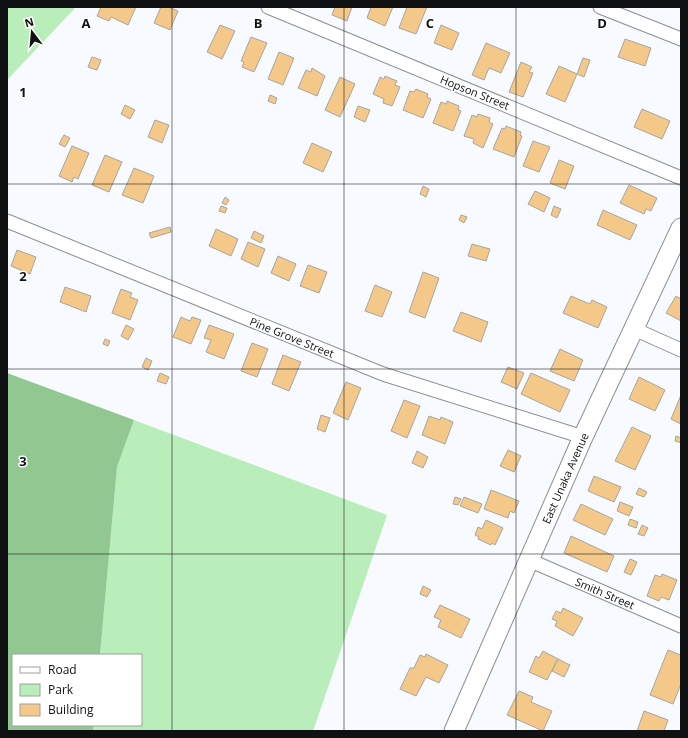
<svg xmlns="http://www.w3.org/2000/svg" width="688" height="738" viewBox="0 0 688 738" font-family="'Open Sans',sans-serif">
<style>
.green{fill:#b9edb9}
.forest{fill:#91c791}
.building{fill:#f3c888;stroke:#a7a5a1}
.lines{fill:none;stroke-linecap:round;stroke-linejoin:round}
.minor-casing{stroke:#8c8f92;stroke-width:15}
.secondary-casing{stroke:#8c8f92;stroke-width:21}
.minor{stroke:#fff;stroke-width:13}
.secondary{stroke:#fff;stroke-width:19}
.grid{fill:none;stroke:#101113;stroke-width:1;stroke-opacity:0.55}
.labels{text-anchor:middle;dominant-baseline:central;stroke-width:3;stroke-linejoin:round;paint-order:stroke}
.street-label{font-size:11px;fill:#101113;stroke:#fff}
.grid-label{font-size:13px;text-anchor:middle;font-weight:bold;fill:#101113;stroke:#fff;stroke-width:3;stroke-linejoin:round;paint-order:stroke}
</style>
<rect width="100%" height="100%" fill="#f7fafe"/>
<g class="green">
<path d="M7,7H76L7,80Z"/>
<path d="M134,420L387,515L313,731H93L94,725H141V655H100L117,467Z"/>
</g>
<path class="forest" d="M7,373L134,420L117,467L100,655H13V725H94L93,731H7Z"/>
<g class="building">
<path d="M101,7H136L128,25L111,17L109,21L97,16Z"/>
<path d="M161,7H169L178,11L170,30L154,23Z"/>
<path d="M335,7H352L347,21L332,15Z"/>
<path d="M371,7H393L385,26L367,18Z"/>
<path d="M407,7H427L416,34L399,28Z"/>
<path d="M220,25L235,31L222,59L207,52Z"/>
<path d="M441,25L459,33L452,50L434,43Z"/>
<path d="M251,37L267,43L254,72L242,67L244,62L241,61Z"/>
<path d="M625,39L651,48L645,66L618,57Z"/>
<path d="M486,43L510,53L501,73L489,68L484,80L472,75Z"/>
<path d="M279,52L294,58L283,85L268,79Z"/>
<path d="M92,57L101,60L97,70L88,67Z"/>
<path d="M583,58L590,60L584,77L577,74Z"/>
<path d="M521,62L532,67L529,72L533,73L523,97L509,92Z"/>
<path d="M559,66L577,74L565,102L546,94Z"/>
<path d="M312,68L325,76L317,96L298,88L306,70L311,72Z"/>
<path d="M385,76L397,81L395,85L400,87L392,106L383,103L384,99L373,94L380,77L384,79Z"/>
<path d="M340,77L355,84L340,117L325,110Z"/>
<path d="M416,89L428,94L427,97L431,99L423,118L403,110L410,91L414,92Z"/>
<path d="M270,95L277,98L275,104L268,101Z"/>
<path d="M447,101L459,106L458,110L461,111L453,131L433,123L441,102L446,104Z"/>
<path d="M125,105L135,110L130,119L121,114Z"/>
<path d="M358,106L370,110L365,122L354,117Z"/>
<path d="M642,109L670,121L662,139L634,127Z"/>
<path d="M478,114L490,118L489,122L493,124L483,148L473,143L474,139L464,136L472,115L477,117Z"/>
<path d="M155,120L169,125L162,143L148,137Z"/>
<path d="M506,126L521,132L520,135L522,136L514,157L493,149L502,128L505,129Z"/>
<path d="M64,135L70,138L65,147L59,144Z"/>
<path d="M533,141L550,147L539,172L523,166Z"/>
<path d="M312,143L332,152L323,172L303,163Z"/>
<path d="M72,146L89,153L78,179L74,177L72,182L59,176Z"/>
<path d="M105,155L122,162L109,192L92,185Z"/>
<path d="M559,160L574,166L565,189L550,183Z"/>
<path d="M134,168L154,176L143,203L122,195Z"/>
<path d="M629,185L657,198L651,211L646,209L644,214L620,203Z"/>
<path d="M423,186L429,189L426,197L420,194Z"/>
<path d="M535,191L550,198L544,212L528,204Z"/>
<path d="M225,197L229,200L226,205L222,203Z"/>
<path d="M221,206L227,208L225,213L219,211Z"/>
<path d="M554,206L561,209L557,218L551,215Z"/>
<path d="M603,210L637,225L630,240L597,225Z"/>
<path d="M461,215L467,217L464,223L459,220Z"/>
<path d="M170,227L171,232L151,238L149,233Z"/>
<path d="M216,229L238,239L231,256L209,246Z"/>
<path d="M254,231L264,236L261,243L251,238Z"/>
<path d="M248,242L265,249L258,267L241,259Z"/>
<path d="M472,244L490,249L486,261L468,256Z"/>
<path d="M17,250L36,257L30,274L11,266Z"/>
<path d="M278,256L296,264L289,281L271,273Z"/>
<path d="M308,265L327,272L319,293L300,286Z"/>
<path d="M423,272L439,278L425,318L409,312Z"/>
<path d="M375,285L392,292L382,317L365,311Z"/>
<path d="M65,287L91,296L86,312L60,302Z"/>
<path d="M121,289L132,293L130,297L138,300L130,320L112,313Z"/>
<path d="M571,296L590,304L592,300L607,307L598,328L563,313Z"/>
<path d="M676,296L681,299V321L666,313Z"/>
<path d="M461,312L488,322L481,342L453,331Z"/>
<path d="M181,317L190,321L192,317L201,320L191,344L173,337Z"/>
<path d="M126,325L134,329L128,340L121,336Z"/>
<path d="M209,325L234,334L224,359L206,352L211,340L204,338Z"/>
<path d="M105,339L110,341L108,346L103,344Z"/>
<path d="M252,343L268,349L257,377L241,371Z"/>
<path d="M560,349L583,360L574,381L550,371Z"/>
<path d="M283,355L301,362L289,391L272,384Z"/>
<path d="M146,358L152,361L148,370L142,367Z"/>
<path d="M508,367L524,373L517,389L501,382Z"/>
<path d="M160,373L169,377L166,384L157,381Z"/>
<path d="M531,373L570,390L560,412L521,394Z"/>
<path d="M639,377L665,390L655,411L629,399Z"/>
<path d="M346,382L361,388L348,420L333,413Z"/>
<path d="M681,395V424L671,419Z"/>
<path d="M404,400L420,406L407,438L391,431Z"/>
<path d="M321,415L330,418L325,432L317,429Z"/>
<path d="M429,416L440,420L441,417L453,422L445,444L422,435Z"/>
<path d="M632,427L651,436L635,470L615,461Z"/>
<path d="M676,436L681,438V443L675,441Z"/>
<path d="M508,450L521,456L514,472L500,466Z"/>
<path d="M417,451L428,457L423,468L412,463Z"/>
<path d="M594,476L621,487L614,502L588,491Z"/>
<path d="M639,488L647,492L644,497L636,494Z"/>
<path d="M491,490L519,501L514,513L510,511L508,518L484,509Z"/>
<path d="M455,497L461,499L458,505L453,504Z"/>
<path d="M464,497L482,504L478,513L460,506Z"/>
<path d="M620,502L633,507L629,516L617,511Z"/>
<path d="M581,504L613,519L605,535L573,520Z"/>
<path d="M630,519L638,522L636,528L628,525Z"/>
<path d="M486,520L503,528L495,545L492,543L491,545L478,539L479,537L475,535L478,527L482,529Z"/>
<path d="M642,525L648,528L644,536L638,534Z"/>
<path d="M571,536L614,556L607,572L564,553Z"/>
<path d="M630,559L637,562L631,575L624,572Z"/>
<path d="M662,574L677,580L669,600L661,597L659,601L647,596L655,575L661,577Z"/>
<path d="M423,586L431,590L427,597L420,594Z"/>
<path d="M440,605L470,619L461,638L438,627L441,620L434,617Z"/>
<path d="M563,608L583,618L573,636L555,626L557,621L552,619L556,611L561,613Z"/>
<path d="M668,650L681,655V684L673,704L650,695Z"/>
<path d="M543,651L558,659L547,680L529,672L536,656L539,658Z"/>
<path d="M426,654L448,665L439,683L426,677L416,696L400,689L410,668H414L420,655L425,657Z"/>
<path d="M558,659L570,665L564,677L552,671Z"/>
<path d="M519,691L533,697L531,702L552,711L543,731L507,715Z"/>
<path d="M644,711L668,720L664,731H637Z"/>
</g>
<g class="lines">
<defs>
<g id="minor">
<path d="M268,7L681,178"/>
<path d="M600,7L681,39"/>
<path d="M7,221L383,374L583,437"/>
<path d="M634,329L681,350"/>
<path d="M529,560L681,626"/>
</g>
<path id="secondary" d="M454,731L583,437L681,228"/>
</defs>
<use href="#minor" class="minor-casing"/>
<use href="#secondary" class="secondary-casing"/>
<use href="#minor" class="minor"/>
<use href="#secondary" class="secondary"/>
</g>
<path class="grid" d="M172,7V731M344,7V731M516,7V731M7,184H681M7,369H681M7,554H681"/>
<g class="labels">
<g class="street-label">
<text transform="translate(475 92) rotate(22)">Hopson Street</text>
<text transform="translate(292 337) rotate(22)">Pine Grove Street</text>
<text transform="translate(565 478) rotate(-66)">East Unaka Avenue</text>
<text transform="translate(605 593) rotate(23)">Smith Street</text>
</g>
</g>
<g class="grid-label">
<text x="86" y="28">A</text>
<text x="258" y="28">B</text>
<text x="430" y="28">C</text>
<text x="602" y="28">D</text>
<text x="23" y="97">1</text>
<text x="23" y="281">2</text>
<text x="23" y="466">3</text>
</g>
<rect width="688" height="738" fill="none" stroke="#101113" stroke-width="16"/>
<rect x="12" y="654" width="130" height="72" fill="#ffffff" stroke="#9fa0a1"/>
<rect x="20" y="667" width="20" height="6" fill="#ffffff" stroke="#9fa0a1"/>
<text x="48" y="674" font-size="12" fill="#101113">Road</text>
<rect x="20" y="684" width="20" height="12" fill="#b9edb9" stroke="#9fa0a1"/>
<text x="48" y="694" font-size="12" fill="#101113">Park</text>
<rect x="20" y="704" width="20" height="12" fill="#f3c888" stroke="#9fa0a1"/>
<text x="48" y="714" font-size="12" fill="#101113">Building</text>
<g transform="translate(32 32) rotate(344)" stroke="#ffffff" stroke-width="3" paint-order="stroke">
<path d="M0-3L7 15L0 10L-7 15Z" fill="#101113"/>
<text y="-6" font-size="11" font-weight="bold" text-anchor="middle" fill="#101113">N</text>
</g>
</svg>
